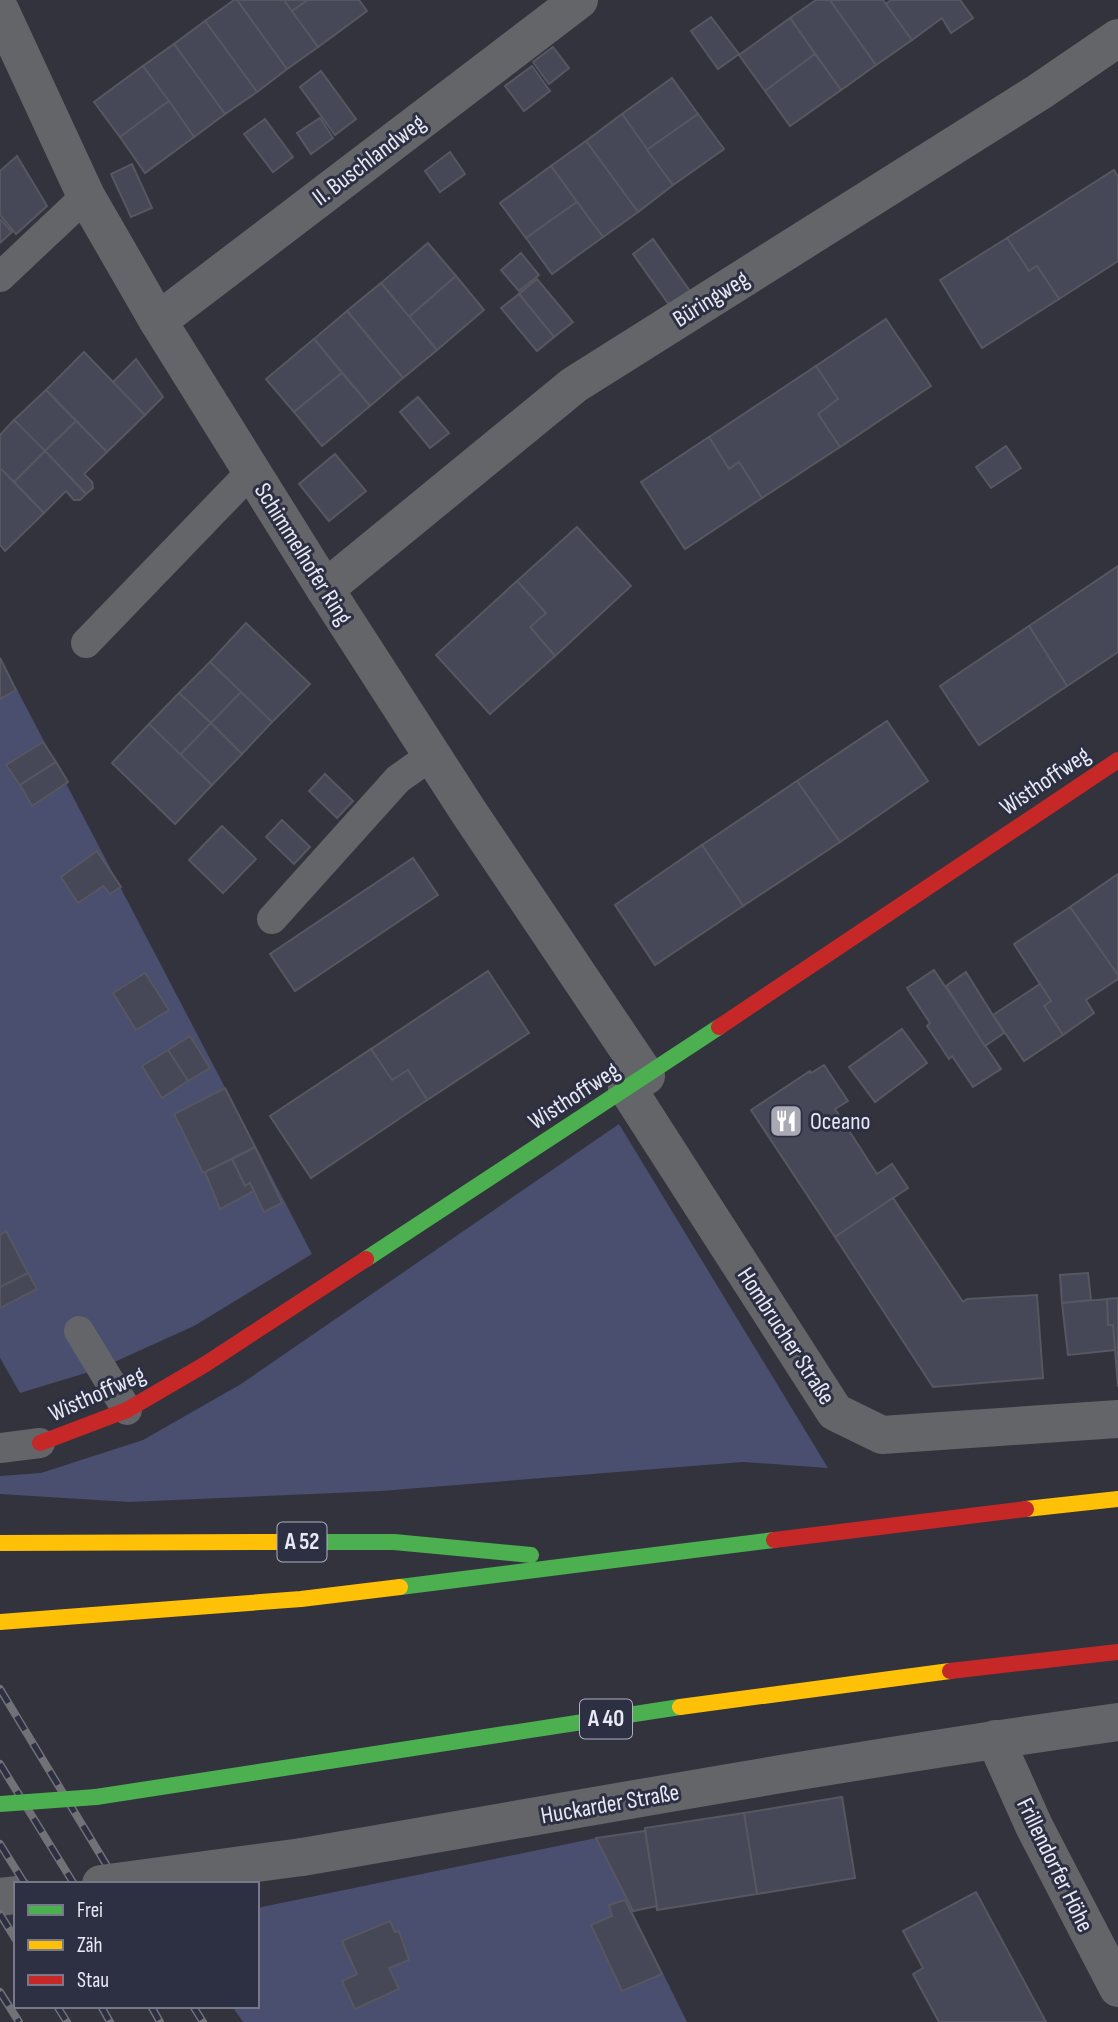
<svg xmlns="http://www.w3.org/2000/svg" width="1118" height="2022" viewBox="0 0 1118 2022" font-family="'Sofia Sans Condensed',sans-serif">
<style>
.green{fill:#4a4e6f}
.building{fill:#464757;stroke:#565760;stroke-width:2}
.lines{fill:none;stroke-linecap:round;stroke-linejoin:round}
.lane{stroke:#646569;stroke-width:30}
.street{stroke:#646569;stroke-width:38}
.fast{stroke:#4caf50;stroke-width:16}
.slow{stroke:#ffc107;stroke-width:16}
.jam{stroke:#c62828;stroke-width:16}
.rail-casing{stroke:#717177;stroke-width:8}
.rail{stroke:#2d2f42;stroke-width:5;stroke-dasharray:16;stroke-linecap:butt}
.street-bridge{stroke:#646569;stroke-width:38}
.fast-bridge{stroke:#4caf50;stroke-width:16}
.labels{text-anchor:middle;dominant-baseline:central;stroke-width:6;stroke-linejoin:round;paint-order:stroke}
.shield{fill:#2d2f42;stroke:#afb1bf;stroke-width:2}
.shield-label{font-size:23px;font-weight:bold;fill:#e7e9f5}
.street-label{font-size:24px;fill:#e7e9f5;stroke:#2d2f42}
.poi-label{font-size:24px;fill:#e7e9f5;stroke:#2d2f42;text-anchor:start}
</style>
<rect width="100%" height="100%" fill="#32333d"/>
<g class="green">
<path d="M0,657L312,1254L194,1326L99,1369L20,1393L0,1358Z"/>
<path d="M619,1124L828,1468L743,1462L381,1491L129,1502L0,1494V1476L41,1473L143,1440L241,1384Z"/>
<path d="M596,1838L687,2022H243L232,2006H257V1908Z"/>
</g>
<g class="building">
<path d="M234,0H237L287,69L257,92L205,21Z"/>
<path d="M237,0H284L318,47L287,69Z"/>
<path d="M284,0H308L292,11Z"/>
<path d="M308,0H359L367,11L318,47L292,11Z"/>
<path d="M816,0H830L876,65L841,90L790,18Z"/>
<path d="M830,0H883L912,40L876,65Z"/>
<path d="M891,0H960L973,18L951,33L942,18L912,40L886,4Z"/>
<path d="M711,17L739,54L718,69L691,31Z"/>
<path d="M790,18L815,54L765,91L739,55Z"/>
<path d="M205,21L257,92L225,114L174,44Z"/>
<path d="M174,44L225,114L194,137L143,66Z"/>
<path d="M553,47L569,68L549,84L533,62Z"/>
<path d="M815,54L841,90L790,126L765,91Z"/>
<path d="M143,66L169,101L120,137L94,102Z"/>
<path d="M532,66L550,91L524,111L505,86Z"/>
<path d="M321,71L356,119L335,135L300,87Z"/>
<path d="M672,78L698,114L647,150L622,114Z"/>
<path d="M169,101L194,137L145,173L120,137Z"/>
<path d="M622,114L673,185L638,212L586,141Z"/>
<path d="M698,114L724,149L673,185L647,150Z"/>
<path d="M320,118L333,138L311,154L297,133Z"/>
<path d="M265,119L293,157L273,172L244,134Z"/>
<path d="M586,141L638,212L603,237L551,166Z"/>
<path d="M450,152L465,174L440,192L425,171Z"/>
<path d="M17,156L47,206L16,234L0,215V171Z"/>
<path d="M132,164L152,208L131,217L111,174Z"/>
<path d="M551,166L577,202L526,238L500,203Z"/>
<path d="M1114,170L1118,177V261L1059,299L1037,266L1029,271L1007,238Z"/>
<path d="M577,202L603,237L552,274L526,238Z"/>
<path d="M0,219L12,232L0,243Z"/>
<path d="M1007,238L1029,271L1037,266L1059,299L982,348L940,280Z"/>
<path d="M653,239L690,291L670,306L633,254Z"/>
<path d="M428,243L456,276L409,317L381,283Z"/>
<path d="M521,253L539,275L519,291L501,270Z"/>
<path d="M456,276L484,310L437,350L409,317Z"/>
<path d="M537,279L573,322L554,337L519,294Z"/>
<path d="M381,283L437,350L403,378L347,311Z"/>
<path d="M519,294L554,337L537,351L501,308Z"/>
<path d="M347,311L403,378L370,406L314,339Z"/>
<path d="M886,319L931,386L840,447L818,414L838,399L816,366Z"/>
<path d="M314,339L342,373L294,412L266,379Z"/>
<path d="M84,352L145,415L107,452L46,390Z"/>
<path d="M136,359L163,397L145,415L113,382Z"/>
<path d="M816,366L838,399L818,414L840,447L762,498L739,462L729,469L709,437Z"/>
<path d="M342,373L370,406L322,446L294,412Z"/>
<path d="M46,390L76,421L45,451L14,420Z"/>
<path d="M418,397L449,433L430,448L400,412Z"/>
<path d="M14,420L45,451L14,482L0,468V435Z"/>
<path d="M76,421L107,452L84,474L92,482L93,488L86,494L45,451Z"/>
<path d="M709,437L729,469L739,462L762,498L685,549L641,482Z"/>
<path d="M1006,446L1021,468L991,488L976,467Z"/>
<path d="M45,451L86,494L80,500H74L66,491L44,513L14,482Z"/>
<path d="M335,454L366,491L329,521L299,484Z"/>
<path d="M0,468L44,513L5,551L0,545Z"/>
<path d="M577,527L631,586L555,656L530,627L546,613L517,581Z"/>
<path d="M1118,566V652L1067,686L1029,626Z"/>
<path d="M517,581L546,613L530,627L555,656L490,714L436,655Z"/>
<path d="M246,623L310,684L272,722L210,662Z"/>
<path d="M1029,626L1067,686L979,745L940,686Z"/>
<path d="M0,658L16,690L0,699Z"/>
<path d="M210,662L241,692L211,723L179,693Z"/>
<path d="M241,692L272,722L242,754L211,723Z"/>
<path d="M179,693L211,723L180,755L149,724Z"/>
<path d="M887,721L928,781L840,842L797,781Z"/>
<path d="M211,723L242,754L212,785L180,755Z"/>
<path d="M149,724L212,785L175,824L112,763Z"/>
<path d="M43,742L56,762L20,785L6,765Z"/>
<path d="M56,762L68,782L32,806L20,785Z"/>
<path d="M325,774L353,801L337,818L309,791Z"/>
<path d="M797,781L840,842L743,906L702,845Z"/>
<path d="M282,820L310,847L294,864L266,837Z"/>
<path d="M222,826L256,859L223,893L189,860Z"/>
<path d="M702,845L743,906L655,965L615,905Z"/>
<path d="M97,851L121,887L110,894L103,886L78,903L61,877Z"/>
<path d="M413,858L438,895L295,991L270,954Z"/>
<path d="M1118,874V975L1070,907Z"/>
<path d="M1070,907L1118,975V979L1086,1000L1094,1013L1063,1035L1044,1006L1051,1001L1014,944Z"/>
<path d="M934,970L1001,1069L973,1087L952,1056L949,1059L927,1026L930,1023L907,988Z"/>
<path d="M488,971L529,1033L427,1100L408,1070L392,1080L371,1049Z"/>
<path d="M966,972L1004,1033L985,1046L946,986Z"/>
<path d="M145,973L169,1010L136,1030L113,993Z"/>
<path d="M1040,984L1051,1001L1044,1006L1063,1035L1024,1061L993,1015Z"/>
<path d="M902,1029L927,1063L875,1102L849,1067Z"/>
<path d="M190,1036L210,1068L188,1081L168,1050Z"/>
<path d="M371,1049L392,1080L408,1070L427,1100L311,1178L270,1116Z"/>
<path d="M168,1050L188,1081L162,1098L142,1066Z"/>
<path d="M824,1065L848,1101L835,1109L877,1174L892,1164L908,1188L835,1237L751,1110L810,1071L811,1073Z"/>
<path d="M225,1088L255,1147L203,1173L174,1114Z"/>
<path d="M255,1147L282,1203L264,1212L250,1183L245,1186L232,1159Z"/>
<path d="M232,1159L245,1186L250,1183L254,1191L220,1209L205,1172Z"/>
<path d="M893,1198L963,1302L967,1299L1037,1295L1043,1378L933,1387L835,1237Z"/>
<path d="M6,1231L28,1273L0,1287V1235Z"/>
<path d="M28,1273L37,1289L0,1308V1287Z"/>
<path d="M1088,1273L1091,1300L1062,1303L1060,1275Z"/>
<path d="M1118,1298V1387L1113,1325H1108L1107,1299Z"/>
<path d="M1107,1299L1108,1325H1113L1115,1350L1068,1355L1062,1303Z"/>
<path d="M842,1797L855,1878L757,1894L744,1813Z"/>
<path d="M744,1813L757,1894L657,1910L645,1828Z"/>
<path d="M645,1831L657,1906L633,1911L596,1838Z"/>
<path d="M976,1892L1046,2022H939L913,1974L923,1968L903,1931Z"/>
<path d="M625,1900L662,1974L622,1991L591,1925L612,1916L609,1905Z"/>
<path d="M390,1921L395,1932L399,1931L409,1960L389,1968L399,1989L355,2009L342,1981L357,1974L342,1941Z"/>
</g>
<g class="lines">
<g class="lane">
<path d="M0,277L86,196"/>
<path d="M86,643L251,472"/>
<path d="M272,919L398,779L432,755"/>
<path d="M79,1331L127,1410"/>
<path d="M0,1448L40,1443"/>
</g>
<g class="street">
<path d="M0,10L86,196L158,321L325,589L468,811L646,1076"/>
<path d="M158,321L579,0"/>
<path d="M325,589L574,385L1039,92L1118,38"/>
<path d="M627,1088L835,1412L882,1435L1118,1419"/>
<path d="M995,1739L1034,1826L1118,1988"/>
<path d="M302,1857C574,1810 845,1760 1118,1722"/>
<path d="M0,1897L16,1895"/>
</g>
<g class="fast">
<path d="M366,1259L719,1027"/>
<path d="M290,1542H394L531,1555"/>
<path d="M400,1587L774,1540"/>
<path d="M96,1797L680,1707"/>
</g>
<g class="slow">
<path d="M1026,1509L1118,1499"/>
<path d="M0,1543L290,1542"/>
<path d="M0,1622L301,1599L400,1587"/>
<path d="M680,1707L950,1671"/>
</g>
<g class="jam">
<path d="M719,1027L1118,760"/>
<path d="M40,1443L127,1410L204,1365L366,1259"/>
<path d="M774,1540L1026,1509"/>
<path d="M950,1671L1118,1652"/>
</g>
<defs>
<g id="rail">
<path d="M0,1689L118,1884"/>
<path d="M0,1764L74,1884"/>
<path d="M0,1844L25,1884"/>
<path d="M0,1914L16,1940"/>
<path d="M0,1992L19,2022"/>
<path d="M57,2006L67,2022"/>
<path d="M101,2006L110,2022"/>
<path d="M151,2006L160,2022"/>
<path d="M193,2006L203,2022"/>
</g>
</defs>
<use href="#rail" class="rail-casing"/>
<use href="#rail" class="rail"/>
<path class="street-bridge" d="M101,1884L302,1857"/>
<path class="fast-bridge" d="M0,1804L96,1797"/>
</g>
<defs>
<symbol id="restaurant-square" viewBox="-11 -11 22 22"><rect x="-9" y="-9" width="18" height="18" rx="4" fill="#a8a9b5" stroke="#2d2f42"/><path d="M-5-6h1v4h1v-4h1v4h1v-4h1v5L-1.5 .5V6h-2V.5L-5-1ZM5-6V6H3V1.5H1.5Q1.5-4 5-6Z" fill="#fff"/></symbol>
</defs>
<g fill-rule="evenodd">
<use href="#restaurant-square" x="767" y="1102" width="38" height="38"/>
</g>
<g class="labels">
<g class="shield">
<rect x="277.5" y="1522.5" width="49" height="39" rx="5"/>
<rect x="580" y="1699.5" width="52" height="39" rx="5"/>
</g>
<g class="shield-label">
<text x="302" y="1542">A 52</text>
<text x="606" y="1719">A 40</text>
</g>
<g class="street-label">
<text transform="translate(369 160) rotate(-37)">II. Buschlandweg</text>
<text transform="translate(711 299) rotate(-32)">Büringweg</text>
<text transform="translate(303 554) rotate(58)">Schimmelhofer Ring</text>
<text transform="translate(1045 781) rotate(-34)">Wisthoffweg</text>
<text transform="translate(574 1096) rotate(-33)">Wisthoffweg</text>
<text transform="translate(786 1336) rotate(57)">Hombrucher Straße</text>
<text transform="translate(97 1394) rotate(-24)">Wisthoffweg</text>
<text transform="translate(610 1804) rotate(-10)">Huckarder Straße</text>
<text transform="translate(1055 1865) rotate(64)">Frillendorfer Höhe</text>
</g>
<g class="poi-label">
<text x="810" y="1121">Oceano</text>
</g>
</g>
<rect x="14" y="1882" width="245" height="126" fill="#2d2f42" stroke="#77798a" stroke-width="2"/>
<rect x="28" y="1905" width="35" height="10" fill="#4caf50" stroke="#77798a" stroke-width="2"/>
<text x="77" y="1917" font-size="21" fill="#e7e9f5">Frei</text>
<rect x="28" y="1940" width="35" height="10" fill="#ffc107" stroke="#77798a" stroke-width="2"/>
<text x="77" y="1952" font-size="21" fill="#e7e9f5">Zäh</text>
<rect x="28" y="1975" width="35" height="10" fill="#c62828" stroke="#77798a" stroke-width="2"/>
<text x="77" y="1987" font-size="21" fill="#e7e9f5">Stau</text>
</svg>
